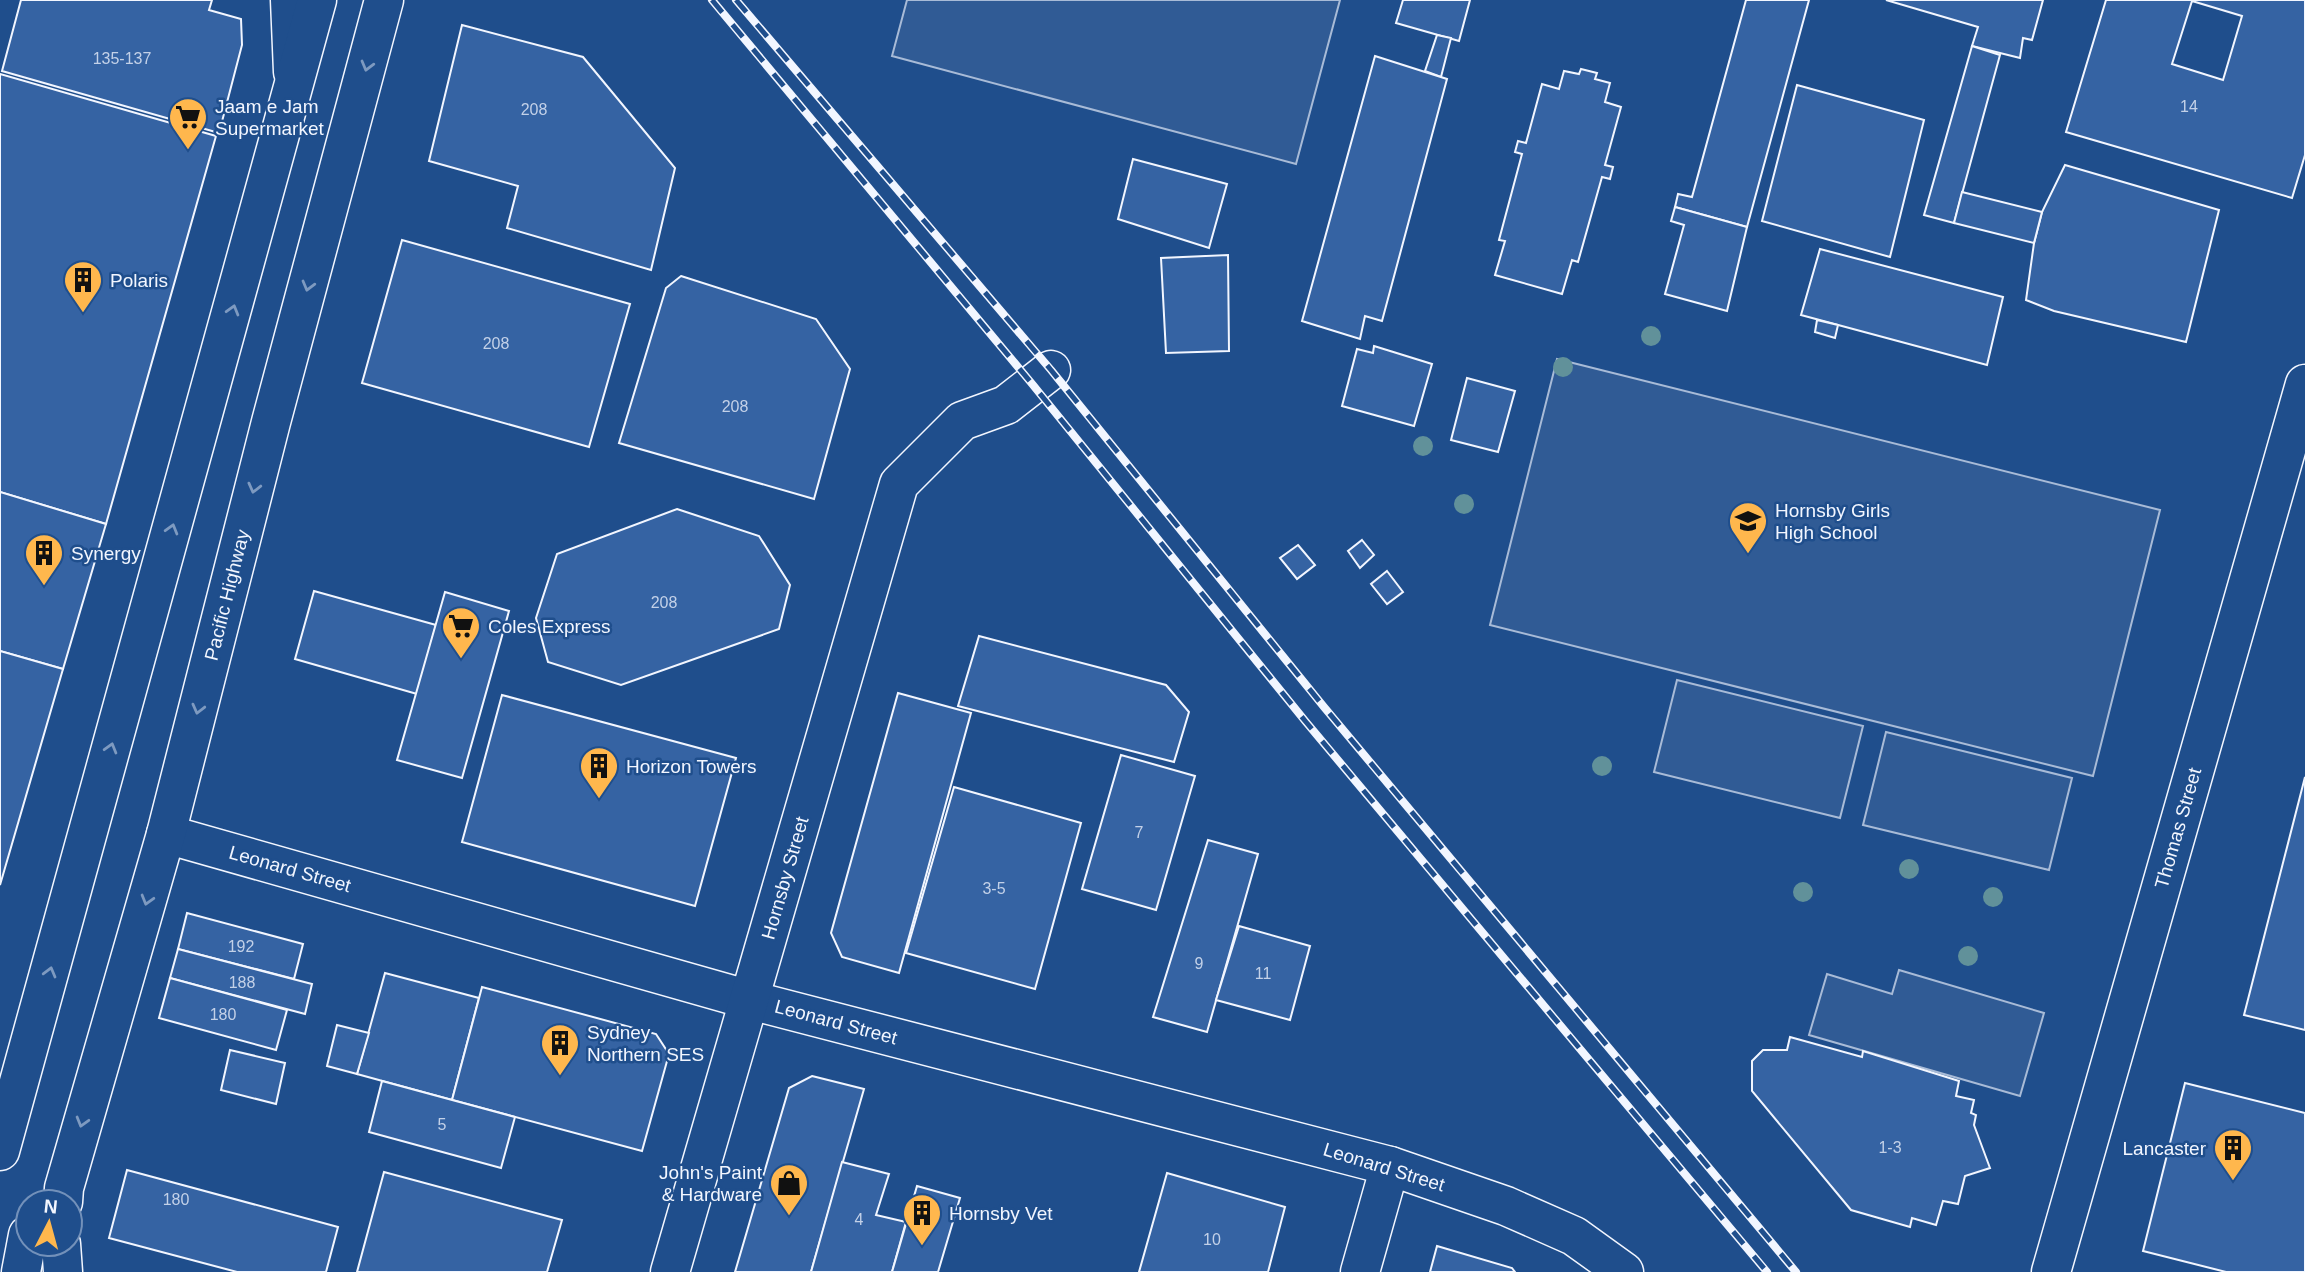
<svg xmlns="http://www.w3.org/2000/svg" width="2305" height="1272" viewBox="0 0 2305 1272" font-family="Arial,sans-serif">
<style>
.built{fill:#305b95;stroke:#a8bbd7;stroke-width:2}
.building{fill:#3563a3;stroke:#f2f6ff;stroke-width:2;fill-rule:evenodd}
.lines{fill:none;stroke-linecap:round;stroke-linejoin:round}
.minor-casing{stroke:#f2f6ff;stroke-width:41}
.major-casing{stroke:#f2f6ff;stroke-width:41}
.minor{stroke:#1f4e8c;stroke-width:38}
.major{stroke:#1f4e8c;stroke-width:38}
.rail-casing{stroke:#f2f6ff;stroke-width:8}
.rail{stroke:#1f4e8c;stroke-width:5;stroke-dasharray:16;stroke-linecap:butt}
.tree{fill:#61919a}
.oneway{stroke:#7e9ac0}
.labels{text-anchor:middle;dominant-baseline:central;stroke-width:5;stroke-linejoin:round;paint-order:stroke}
.number-label{font-size:16px;fill:#c3d1e8}
.poi-label{font-size:19px;fill:#f2f6ff;stroke:#1f4e8c;text-anchor:start}
.street-label{font-size:19px;fill:#f2f6ff;stroke:#1f4e8c}
</style>
<rect width="100%" height="100%" fill="#1f4e8c"/>
<g class="built">
<path d="M907,0H1340L1296,164L892,56Z"/>
<path d="M1557,359L2160,510L2093,776L1490,625Z"/>
<path d="M1677,680L1863,726L1840,818L1654,772Z"/>
<path d="M1886,732L2072,778L2049,870L1863,825Z"/>
<path d="M1899,970L2044,1013L2020,1096L1809,1035L1827,974L1892,994Z"/>
</g>
<g class="building">
<path d="M21,0H212L209,10L241,19L242,45L219,133L2,71Z"/>
<path d="M1403,0H1470L1459,41L1396,23Z"/>
<path d="M1746,0H1809L1747,227L1675,207L1678,194L1692,197Z"/>
<path d="M1886,0H2043L2032,40L2023,38L2020,58L1972,46L1978,27Z"/>
<path d="M2106,0H2305V155L2292,198L2066,132ZM2192,1L2242,16L2223,80L2172,64Z"/>
<path d="M462,25L583,57L675,168L651,270L507,228L518,186L429,161Z"/>
<path d="M1437,35L1451,38L1441,77L1425,71Z"/>
<path d="M1972,46L2000,55L1954,223L1924,215Z"/>
<path d="M1375,56L1447,79L1382,321L1365,316L1360,339L1302,321Z"/>
<path d="M1581,69L1597,73L1595,79L1610,83L1605,102L1621,107L1605,165L1613,167L1610,179L1602,177L1578,262L1572,260L1562,294L1495,275L1505,241L1499,240L1522,154L1515,152L1518,141L1526,143L1542,84L1559,89L1564,71L1579,74Z"/>
<path d="M0,74L216,136L106,524L0,492Z"/>
<path d="M1797,85L1924,120L1890,257L1762,221Z"/>
<path d="M1133,159L1227,184L1209,248L1118,219Z"/>
<path d="M2065,165L2219,210L2186,342L2054,311L2026,300L2034,243L2042,212Z"/>
<path d="M1962,192L2042,212L2034,243L1954,223Z"/>
<path d="M1675,207L1747,227L1727,311L1665,294L1684,225L1671,221Z"/>
<path d="M402,240L630,304L589,447L362,383Z"/>
<path d="M1820,249L2003,297L1987,365L1801,315Z"/>
<path d="M1228,255L1229,351L1166,353L1161,258Z"/>
<path d="M681,276L816,319L850,369L814,499L619,443L666,288Z"/>
<path d="M1817,320L1838,325L1835,338L1815,332Z"/>
<path d="M1374,346L1432,364L1414,426L1342,406L1357,349L1373,353Z"/>
<path d="M1467,378L1515,391L1498,452L1451,440Z"/>
<path d="M0,492L106,524L63,669L0,651Z"/>
<path d="M677,509L759,536L790,585L779,629L621,685L548,662L536,618L557,554Z"/>
<path d="M1362,540L1374,555L1360,568L1348,551Z"/>
<path d="M1298,545L1315,565L1297,579L1280,558Z"/>
<path d="M1387,571L1403,592L1387,604L1371,584Z"/>
<path d="M314,591L436,625L417,694L295,659Z"/>
<path d="M445,592L509,611L462,778L397,760Z"/>
<path d="M979,636L1166,685L1189,712L1174,762L958,706Z"/>
<path d="M0,651L63,669L0,885Z"/>
<path d="M898,693L971,713L899,973L842,957L831,933Z"/>
<path d="M502,695L736,758L695,906L462,842Z"/>
<path d="M1121,755L1195,776L1156,910L1082,889Z"/>
<path d="M2305,777V1030L2244,1015Z"/>
<path d="M954,787L1081,823L1035,989L906,953Z"/>
<path d="M1208,840L1258,854L1207,1032L1153,1017Z"/>
<path d="M187,913L303,944L294,979L178,949Z"/>
<path d="M1239,926L1310,946L1290,1020L1216,1000Z"/>
<path d="M178,949L312,984L305,1014L170,978Z"/>
<path d="M385,973L479,998L452,1100L357,1074Z"/>
<path d="M170,978L287,1010L276,1050L159,1018Z"/>
<path d="M482,987L656,1034L669,1054L642,1151L452,1100Z"/>
<path d="M337,1025L369,1033L357,1074L327,1066Z"/>
<path d="M1790,1037L1862,1057L1863,1051L1959,1081L1956,1096L1974,1100L1971,1113L1976,1115L1974,1125L1990,1168L1965,1176L1958,1204L1943,1201L1936,1225L1912,1218L1910,1227L1851,1210L1752,1091V1061L1763,1050H1787Z"/>
<path d="M230,1050L285,1063L276,1104L221,1090Z"/>
<path d="M812,1076L864,1089L811,1272H735L789,1088Z"/>
<path d="M382,1081L515,1117L501,1168L369,1132Z"/>
<path d="M2185,1083L2305,1113V1272H2226L2143,1251Z"/>
<path d="M842,1162L889,1174L876,1215L906,1222L892,1272H811Z"/>
<path d="M127,1170L338,1227L326,1272H237L109,1238Z"/>
<path d="M384,1172L562,1220L547,1272H357Z"/>
<path d="M1167,1173L1285,1207L1268,1272H1139Z"/>
<path d="M917,1186L960,1198L938,1272H892Z"/>
<path d="M1437,1246L1512,1268L1515,1272H1430Z"/>
</g>
<g class="lines">
<defs>
<g id="minor">
<path d="M290,0L293,72"/>
<path d="M166,834L750,1000L1390,1166L1506,1206L1574,1236L1624,1272"/>
<path d="M21,1272L28,1235"/>
<path d="M670,1272L899,484L962,421L1006,405L1051,370"/>
<path d="M1360,1272L1390,1166"/>
<path d="M2051,1272L2305,384"/>
</g>
<g id="major">
<path d="M0,1151L317,0"/>
<path d="M63,1202L64,1188L166,834L271,422L384,0"/>
<path d="M61,1244L63,1272"/>
</g>
</defs>
<use href="#minor" class="minor-casing"/>
<use href="#major" class="major-casing"/>
<use href="#minor" class="minor"/>
<use href="#major" class="major"/>
<defs>
<g id="rail">
<path d="M712,0L1033,385L1306,722L1767,1272"/>
<path d="M736,0L1051,370L1324,707L1796,1272"/>
</g>
</defs>
<use href="#rail" class="rail-casing"/>
<use href="#rail" class="rail"/>
</g>
<g class="tree">
<circle cx="1651" cy="336" r="10"/>
<circle cx="1563" cy="367" r="10"/>
<circle cx="1423" cy="446" r="10"/>
<circle cx="1464" cy="504" r="10"/>
<circle cx="1602" cy="766" r="10"/>
<circle cx="1909" cy="869" r="10"/>
<circle cx="1803" cy="892" r="10"/>
<circle cx="1993" cy="897" r="10"/>
<circle cx="1968" cy="956" r="10"/>
</g>
<defs><path id="oneway-chevron" d="M-2-3.5L2.5 0L-2 3.5" fill="none" stroke-width="1.6" stroke-linecap="round" stroke-linejoin="round" transform="scale(1.75)"/></defs>
<g class="oneway">
<use href="#oneway-chevron" transform="translate(367 66) rotate(105)"/>
<use href="#oneway-chevron" transform="translate(308 286) rotate(105)"/>
<use href="#oneway-chevron" transform="translate(233 310) rotate(-74)"/>
<use href="#oneway-chevron" transform="translate(254 488) rotate(104)"/>
<use href="#oneway-chevron" transform="translate(172 529) rotate(-74)"/>
<use href="#oneway-chevron" transform="translate(198 709) rotate(104)"/>
<use href="#oneway-chevron" transform="translate(111 748) rotate(-74)"/>
<use href="#oneway-chevron" transform="translate(147 900) rotate(106)"/>
<use href="#oneway-chevron" transform="translate(50 972) rotate(-75)"/>
<use href="#oneway-chevron" transform="translate(82 1122) rotate(106)"/>
</g>
<defs>
<symbol id="supermarket-pin" viewBox="-11 -11 22 30"><path d="M0 17L-7.5 6A9.5 9.5 0 1 1 7.5 6Z" fill="#ffb74d" stroke="#1f4e8c"/><path d="M-6-5.5h2.5l.6 2H6L4.5 2H-2.5L-4.4-4H-6ZM-1.5 3.2a1.3 1.3 0 1 0 .1 0ZM3 3.2a1.3 1.3 0 1 0 .1 0Z" fill="#111"/></symbol>
<symbol id="building-pin" viewBox="-11 -11 22 30"><path d="M0 17L-7.5 6A9.5 9.5 0 1 1 7.5 6Z" fill="#ffb74d" stroke="#1f4e8c"/><path d="M-4-6H4V6H1V3H-1V6H-4ZM-2.5-4.3h1.7v1.8h-1.7ZM.8-4.3h1.7v1.8H.8ZM-2.5-1h1.7V.8h-1.7ZM.8-1h1.7V.8H.8Z" fill="#111"/></symbol>
<symbol id="school-pin" viewBox="-11 -11 22 30"><path d="M0 17L-7.5 6A9.5 9.5 0 1 1 7.5 6Z" fill="#ffb74d" stroke="#1f4e8c"/><path d="M0-5L7-2L0 1L-7-2ZM-4 1L0 2.5L4 1V4Q0 6-4 4Z" fill="#111"/></symbol>
<symbol id="shop-pin" viewBox="-11 -11 22 30"><path d="M0 17L-7.5 6A9.5 9.5 0 1 1 7.5 6Z" fill="#ffb74d" stroke="#1f4e8c"/><path d="M-5-2.5h2.3a2.7 3.5 0 0 1 5.4 0H5L5.5 6h-11ZM-1.5-2.5h3a1.5 2.3 0 0 0-3 0Z" fill="#111"/></symbol>
</defs>
<g fill-rule="evenodd">
<use href="#supermarket-pin" x="166" y="95" width="44" height="60"/>
<use href="#building-pin" x="61" y="258" width="44" height="60"/>
<use href="#school-pin" x="1726" y="499" width="44" height="60"/>
<use href="#building-pin" x="22" y="531" width="44" height="60"/>
<use href="#supermarket-pin" x="439" y="604" width="44" height="60"/>
<use href="#building-pin" x="577" y="744" width="44" height="60"/>
<use href="#building-pin" x="538" y="1021" width="44" height="60"/>
<use href="#building-pin" x="2211" y="1126" width="44" height="60"/>
<use href="#shop-pin" x="767" y="1161" width="44" height="60"/>
<use href="#building-pin" x="900" y="1191" width="44" height="60"/>
</g>
<g class="labels">
<g class="number-label">
<text x="122" y="58">135-137</text>
<text x="2189" y="106">14</text>
<text x="534" y="109">208</text>
<text x="496" y="343">208</text>
<text x="735" y="406">208</text>
<text x="664" y="602">208</text>
<text x="1139" y="832">7</text>
<text x="994" y="888">3-5</text>
<text x="241" y="946">192</text>
<text x="1199" y="963">9</text>
<text x="1263" y="973">11</text>
<text x="242" y="982">188</text>
<text x="223" y="1014">180</text>
<text x="442" y="1124">5</text>
<text x="1890" y="1147">1-3</text>
<text x="176" y="1199">180</text>
<text x="859" y="1219">4</text>
<text x="1212" y="1239">10</text>
</g>
<g class="poi-label">
<text x="215" y="106">Jaam e Jam<tspan x="215" dy="22">Supermarket</tspan></text>
<text x="110" y="280">Polaris</text>
<text x="1775" y="510">Hornsby Girls<tspan x="1775" dy="22">High School</tspan></text>
<text x="71" y="553">Synergy</text>
<text x="488" y="626">Coles Express</text>
<text x="626" y="766">Horizon Towers</text>
<text x="587" y="1032">Sydney<tspan x="587" dy="22">Northern SES</tspan></text>
<text x="2206" y="1148" text-anchor="end">Lancaster</text>
<text x="762" y="1172" text-anchor="end">John's Paint<tspan x="762" dy="22">&amp; Hardware</tspan></text>
<text x="949" y="1213">Hornsby Vet</text>
</g>
<g class="street-label">
<text transform="translate(227 595) rotate(-76)">Pacific Highway</text>
<text transform="translate(2178 828) rotate(-74)">Thomas Street</text>
<text transform="translate(290 869) rotate(16)">Leonard Street</text>
<text transform="translate(785 878) rotate(-74)">Hornsby Street</text>
<text transform="translate(836 1022) rotate(15)">Leonard Street</text>
<text transform="translate(1384 1167) rotate(17)">Leonard Street</text>
</g>
</g>
<g transform="translate(49 1223) rotate(6)"><circle r="33" fill="#1f4e8c" stroke="#7391ba" stroke-width="2"/>
<path d="M0-5L12 26L0 18L-12 26Z" fill="#ffb74d"/>
<text y="-10" font-size="19" font-weight="bold" text-anchor="middle" fill="#f2f6ff">N</text>
</g>
</svg>
